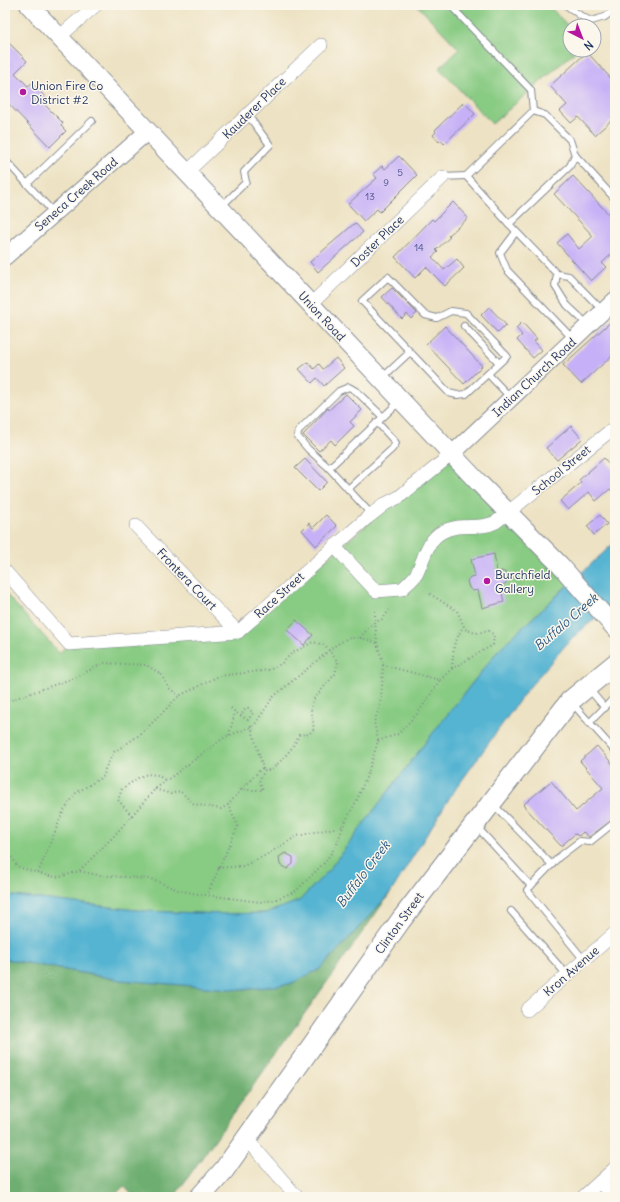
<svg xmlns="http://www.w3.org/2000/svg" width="620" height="1202" viewBox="0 0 620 1202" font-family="Delius,sans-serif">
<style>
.green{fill:#88cb83;stroke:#527d70}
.forest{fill:#6eaf71;stroke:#446f68}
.water{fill:#54b4d2;stroke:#387298}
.building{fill:#c6b0f7}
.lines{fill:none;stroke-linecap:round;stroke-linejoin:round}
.service-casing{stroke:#848890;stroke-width:8}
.minor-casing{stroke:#848890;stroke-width:14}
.tertiary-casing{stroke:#848890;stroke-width:18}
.secondary-casing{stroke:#848890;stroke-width:20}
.primary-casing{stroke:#848890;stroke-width:22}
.path{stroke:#848890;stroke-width:2;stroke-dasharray:1 3;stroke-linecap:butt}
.service{stroke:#fff;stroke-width:6}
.minor{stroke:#fff;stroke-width:13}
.tertiary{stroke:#fff;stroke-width:16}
.secondary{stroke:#fff;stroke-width:18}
.primary{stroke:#fff;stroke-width:20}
.poi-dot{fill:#b5179e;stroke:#fbf7ec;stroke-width:1.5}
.labels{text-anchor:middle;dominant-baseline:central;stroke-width:3;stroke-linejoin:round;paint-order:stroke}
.number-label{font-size:10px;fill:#464f84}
.poi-label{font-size:12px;fill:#1b2f5e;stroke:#fbf7ec;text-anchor:start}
.street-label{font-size:12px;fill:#1b2f5e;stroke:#fbf7ec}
.water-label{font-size:13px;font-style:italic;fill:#2c5781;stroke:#fbf7ec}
</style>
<rect width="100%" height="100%" fill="#fbf7ec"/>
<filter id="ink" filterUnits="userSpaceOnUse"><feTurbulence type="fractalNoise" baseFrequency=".025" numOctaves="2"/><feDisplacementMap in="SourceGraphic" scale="8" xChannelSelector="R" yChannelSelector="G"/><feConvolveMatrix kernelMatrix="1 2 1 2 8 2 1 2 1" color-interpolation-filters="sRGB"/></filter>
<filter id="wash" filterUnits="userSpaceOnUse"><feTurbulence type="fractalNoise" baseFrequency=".012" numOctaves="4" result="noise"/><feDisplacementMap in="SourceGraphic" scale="16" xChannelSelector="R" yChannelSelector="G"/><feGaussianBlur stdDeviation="0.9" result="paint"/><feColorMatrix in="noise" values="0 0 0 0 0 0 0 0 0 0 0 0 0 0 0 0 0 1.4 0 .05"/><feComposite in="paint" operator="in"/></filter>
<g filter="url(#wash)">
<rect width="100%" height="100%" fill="#ede2c3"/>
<g class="green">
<path d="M417,5H548L570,28V50H577L492,124L439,68L459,49Z"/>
<path d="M452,454L571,582L500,648L425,743L328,871L299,901L266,913L224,914L145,911L5,895V593L59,653L69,644L238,632Z"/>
</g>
<path class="forest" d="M391,892L174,1197H134L124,1186L113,1197H5V959L121,980L242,990L290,984L320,969L352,935Z"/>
<path class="water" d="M615,542V601L570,640L526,691L450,797L391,892L352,935L320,969L290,984L242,990L121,980L5,959V895L145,911L224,914L266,913L299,901L328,871L425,743L500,648Z"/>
<g id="blocks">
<g class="building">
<path d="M5,39L27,61L15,73L28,86L32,83L46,98L42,102L63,123L61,126L66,131L50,147L5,100Z"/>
<path d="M587,52L615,83V117L595,135L578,117L571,123L560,111L567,105L550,86Z"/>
<path d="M464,102L475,114L444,144L441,140L439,142L433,135L436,132L435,130Z"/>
<path d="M399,156L417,175L380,212L377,209L364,221L348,204L377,178L373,174L382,166L385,169Z"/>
<path d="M573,176L615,221V251L602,263L606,267L591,281L557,243L567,234L579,249L593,236L554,194Z"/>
<path d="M453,202L468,218L448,236L450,237L436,250L438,252L432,257L444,270L457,259L464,268L445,286L426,267L415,278L395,257L432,219L434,221Z"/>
<path d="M355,223L363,232L318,272L310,262Z"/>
<path d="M392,288L417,313L411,319L407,314L402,319L382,297Z"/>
<path d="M489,307L506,325L498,333L481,315Z"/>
<path d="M615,318V353L581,384L563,365Z"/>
<path d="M522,322L537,339L534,341L542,350L533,358L517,340L522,335L516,328Z"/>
<path d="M445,326L482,366L464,384L426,344Z"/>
<path d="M336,358L344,368L324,386L317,378L312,383L299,369L308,362L314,369L319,364L323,369Z"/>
<path d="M346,394L362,410L350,422L354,426L335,445L331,440L319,451L303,435L328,408L329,410Z"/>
<path d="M571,426L582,439L557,460L546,448Z"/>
<path d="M604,458L615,472V495L610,489L596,501L589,492L568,510L560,501L581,483L579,480Z"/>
<path d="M305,459L327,482L318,491L295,468Z"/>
<path d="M326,515L337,526L316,546L302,530L309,523L313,528Z"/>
<path d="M600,515L607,524L594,535L587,526Z"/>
<path d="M494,554L497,572L502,571L506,573L508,580L505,584L500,585L504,602L482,608L478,590L473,591L469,588L467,581L470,577L475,576L471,559Z"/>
<path d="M296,620L313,635L304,645L287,630Z"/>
<path d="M597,746L615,767V818L589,837L583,832L579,836L575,834L561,846L523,805L551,781L576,811L603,788L580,761Z"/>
<path d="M285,853L293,857V864L287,869L280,865L279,857Z"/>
</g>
</g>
</g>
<g filter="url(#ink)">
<use href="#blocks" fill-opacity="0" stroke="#848890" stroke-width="1"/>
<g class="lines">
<defs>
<g id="service">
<path d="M450,5L531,90L533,111"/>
<path d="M566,5L581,16L591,21L605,17L615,9"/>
<path d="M5,160L54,213"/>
<path d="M443,177L466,176"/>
<path d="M27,184L92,121"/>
<path d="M221,207L246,182L244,172L270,145L247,114"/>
<path d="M509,224L570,166L575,155"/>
<path d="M516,232L500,253L507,270L573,339"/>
<path d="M557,274L555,286L567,305L587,324"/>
<path d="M388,277L425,315L437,318L451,311L466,313L507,356L466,394L457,395L449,393L362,301Z"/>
<path d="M602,310L569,276L557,274L509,224L466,176L533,111L545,115L570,140L575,155L615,199"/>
<path d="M464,326L499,363"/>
<path d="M488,374L510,397"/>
<path d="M382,378L410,352"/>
<path d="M329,468L308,449L297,436L299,430L339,391L349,387L356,391L383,417"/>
<path d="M348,489L392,449L396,443L377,422"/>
<path d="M371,514L329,468L400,401"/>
<path d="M609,674L615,683"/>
<path d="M589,689L605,708"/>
<path d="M572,703L615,751"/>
<path d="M589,723L615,697"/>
<path d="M493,804L552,865"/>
<path d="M477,827L531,886"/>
<path d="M511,911L567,975"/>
<path d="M584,960L527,890L559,857L580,841L590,842L615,822"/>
</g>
<g id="minor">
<path d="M59,37L96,5"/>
<path d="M187,172L321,45"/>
<path d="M311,304L443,177"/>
<path d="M136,526L238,632"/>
<path d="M334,546L376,591L402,589C407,584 414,579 417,573C424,559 427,540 442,532C460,522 479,531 496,522L615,427"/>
<path d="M5,571L69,644L238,632L367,518L385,504L399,497L452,454"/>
<path d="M527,1010L615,933"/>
<path d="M246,1138L297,1197"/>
<path d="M600,1182L613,1197"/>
<path d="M583,1197L615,1168"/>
</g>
<g id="tertiary">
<path d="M5,257L148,131"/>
<path d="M452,454L615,300"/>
</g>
<path id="secondary" d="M29,5L478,482L560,565L615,628"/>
<path id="primary" d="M200,1197L224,1170L401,920L492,802L570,701L615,664"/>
</defs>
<use href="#service" class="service-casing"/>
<use href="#minor" class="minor-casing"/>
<use href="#tertiary" class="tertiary-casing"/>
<use href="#secondary" class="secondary-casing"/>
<use href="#primary" class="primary-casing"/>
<g class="path">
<path d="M430,594L457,611L465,629L475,633L489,631L494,635L493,645L453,668L440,680"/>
<path d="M360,638L369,627L375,622V608"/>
<path d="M377,643L375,622L383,619L389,610"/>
<path d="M452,668L454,645L463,626"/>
<path d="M5,704L8,701L77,677L103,663L146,665L161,674L169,688L179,696"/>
<path d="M231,708L235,712L248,720L253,713L248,708L243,711L242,715"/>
<path d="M251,726L264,772"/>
<path d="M229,735L235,712"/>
<path d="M378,741L398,734L418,713L440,680L383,665"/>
<path d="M155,789L171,794L180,791L194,804L221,809L228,805L238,826L207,895"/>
<path d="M242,789L263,767"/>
<path d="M132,816L118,800L122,789L138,778L147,774L157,775L165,780"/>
<path d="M5,847L18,867L49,876L60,877L79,871L113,837L155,789L225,737L254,726L273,697L336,645L348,638H362L377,643L383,663L382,686L380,706L374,722L378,741L368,773L357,800L343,826L337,844L326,861L296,891L274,900L260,902L198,894L178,890L151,879L98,875L79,871"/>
<path d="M218,868L243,866L266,855L297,836L343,826"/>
<path d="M38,873L63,812L76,793L104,776L105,769L114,752L141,734L179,696L219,676L269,670L281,664L292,653L313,642L325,645L338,662L335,674L313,700L311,709L314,729L309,734L299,735C293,749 282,760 271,770H265L259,780L263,790H241L228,805"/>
</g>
<use href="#service" class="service"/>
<use href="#minor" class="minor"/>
<use href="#tertiary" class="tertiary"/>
<use href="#secondary" class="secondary"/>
<use href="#primary" class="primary"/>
</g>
</g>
<g class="poi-dot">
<circle cx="23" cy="92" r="4"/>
<circle cx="487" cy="581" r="4"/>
</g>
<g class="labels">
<g class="number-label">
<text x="400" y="172">5</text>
<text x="386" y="182">9</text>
<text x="370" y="196">13</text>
<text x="419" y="247">14</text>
</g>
<g class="poi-label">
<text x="31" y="85">Union Fire Co<tspan x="31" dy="14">District #2</tspan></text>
<text x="495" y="574">Burchfield<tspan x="495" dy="14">Gallery</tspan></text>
</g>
<g class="street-label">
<text transform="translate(254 108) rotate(-44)">Kauderer Place</text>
<text transform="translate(76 194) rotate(-41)">Seneca Creek Road</text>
<text transform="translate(377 241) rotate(-44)">Doster Place</text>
<text transform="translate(322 316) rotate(47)">Union Road</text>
<text transform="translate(534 377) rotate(-43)">Indian Church Road</text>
<text transform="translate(561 470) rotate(-39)">School Street</text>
<text transform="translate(187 579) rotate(46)">Frontera Court</text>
<text transform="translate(279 595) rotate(-42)">Race Street</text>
<text transform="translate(399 923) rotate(-54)">Clinton Street</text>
<text transform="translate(571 971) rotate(-41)">Kron Avenue</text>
</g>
<g class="water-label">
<text transform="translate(566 622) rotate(-41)">Buffalo Creek</text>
<text transform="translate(363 874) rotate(-53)">Buffalo Creek</text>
</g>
</g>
<rect width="620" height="1202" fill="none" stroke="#fbf7ec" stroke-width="20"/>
<g transform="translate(582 38) rotate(138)"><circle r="19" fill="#fbf7ec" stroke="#a1a7b3"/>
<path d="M0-3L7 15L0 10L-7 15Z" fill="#b5179e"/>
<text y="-6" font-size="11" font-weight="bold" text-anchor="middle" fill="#1b2f5e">N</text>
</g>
</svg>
